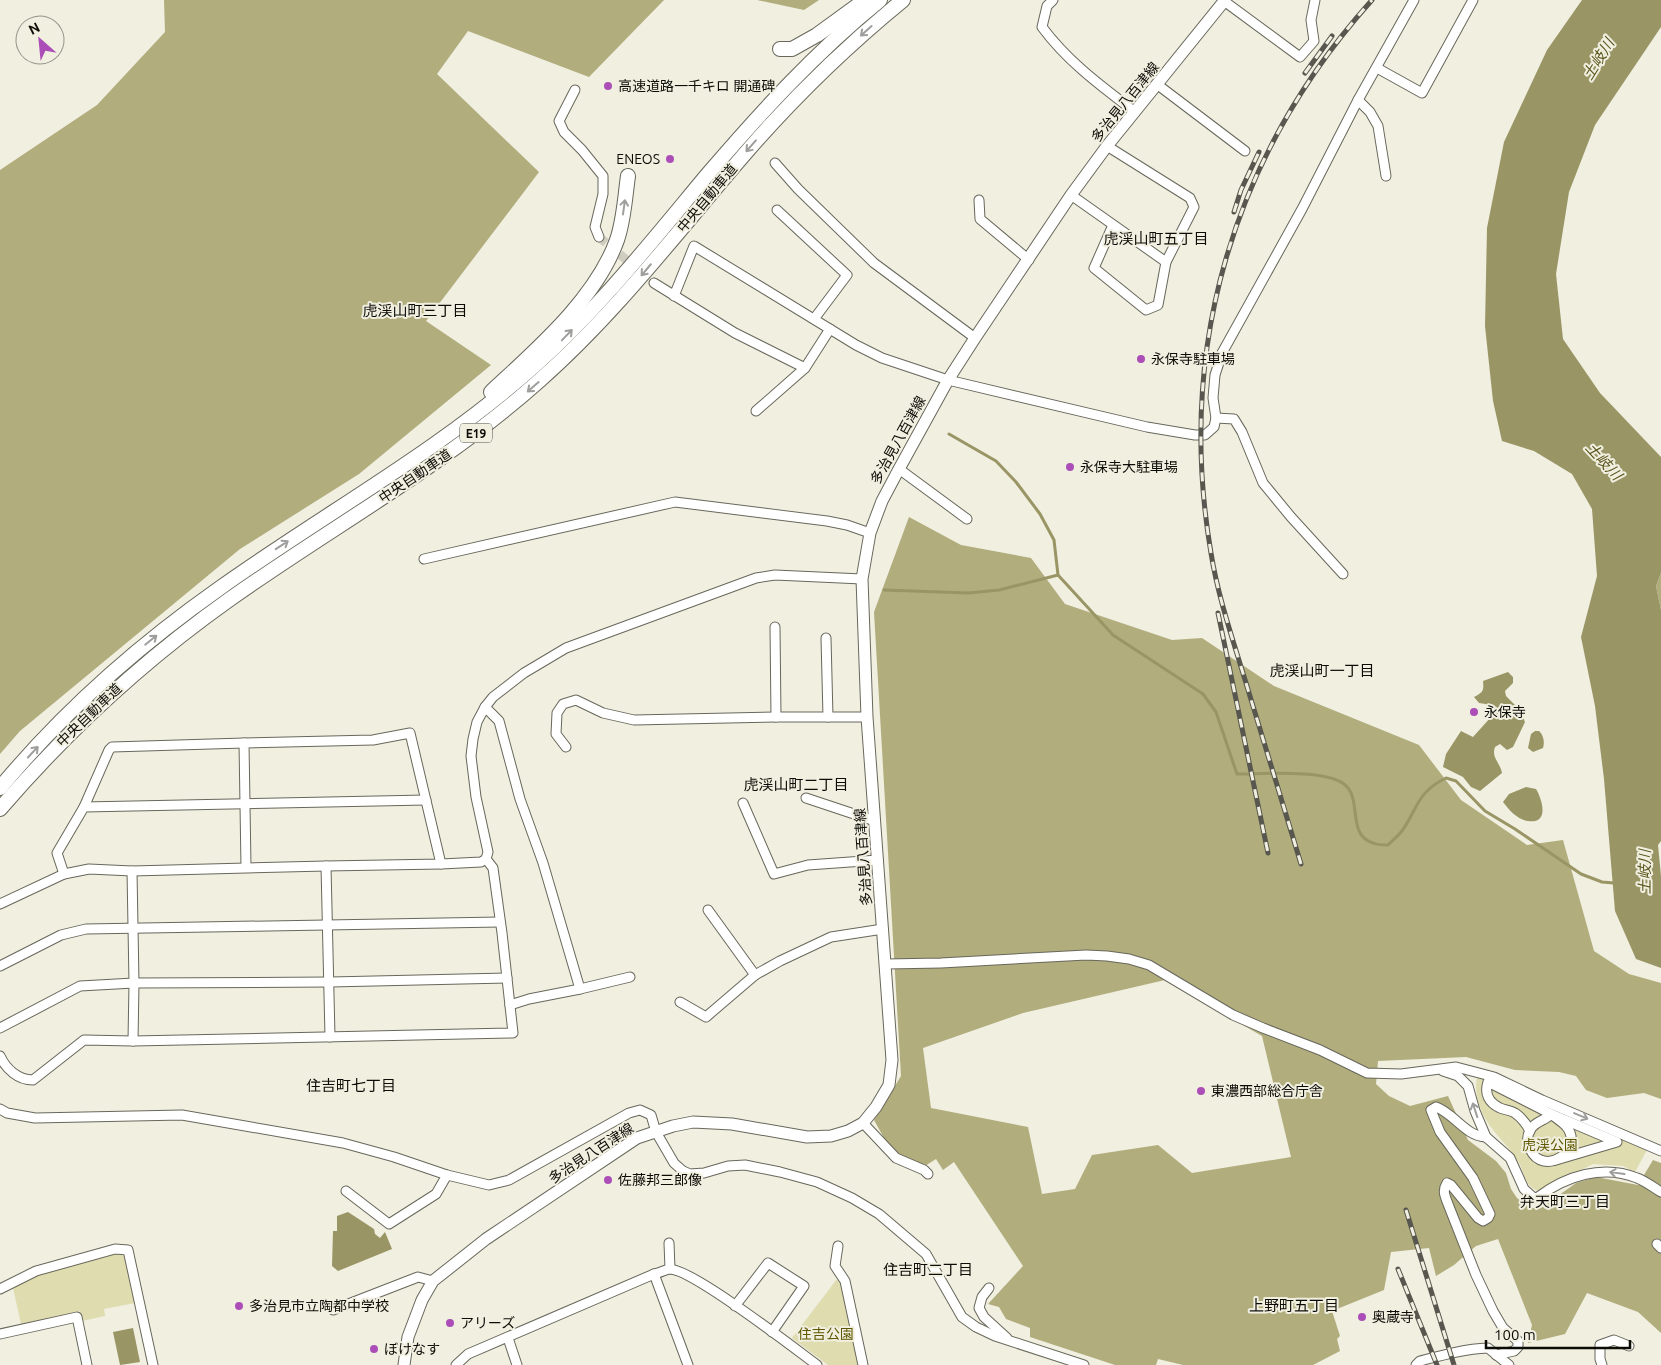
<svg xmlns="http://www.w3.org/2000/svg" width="1661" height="1365" viewBox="0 0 1661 1365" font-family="Ubuntu,'Noto Sans JP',sans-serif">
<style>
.green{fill:#dfdcb0}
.forest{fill:#b1ad7d;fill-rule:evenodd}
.water{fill:#999565}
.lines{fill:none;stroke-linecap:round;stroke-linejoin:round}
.stream{stroke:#999565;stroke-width:3}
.minor-tunnel{stroke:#cecdbf;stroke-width:9;stroke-dasharray:9 4.5;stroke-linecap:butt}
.minor-casing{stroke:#68675b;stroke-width:11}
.major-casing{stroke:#68675b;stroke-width:13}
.highway-casing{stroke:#68675b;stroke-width:16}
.minor{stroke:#fff;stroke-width:9}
.major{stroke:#fff;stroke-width:11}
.highway{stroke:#fff;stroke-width:14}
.rail-casing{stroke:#57574f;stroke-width:5}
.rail{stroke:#f0efe0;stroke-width:3;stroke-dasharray:9;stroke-linecap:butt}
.oneway{stroke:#9e9e9c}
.poi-dot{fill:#ac4eb7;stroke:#f0efe0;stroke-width:2}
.labels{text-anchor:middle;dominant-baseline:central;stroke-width:4;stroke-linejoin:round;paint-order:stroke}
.shield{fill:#f0efe0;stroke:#505048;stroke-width:1}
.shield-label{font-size:12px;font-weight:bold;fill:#0c0c07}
.poi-label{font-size:14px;fill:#0c0c07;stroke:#f0efe0;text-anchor:start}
.street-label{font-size:14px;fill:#0c0c07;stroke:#f0efe0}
.park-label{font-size:14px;fill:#5f5800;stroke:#f0efe0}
.water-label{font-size:15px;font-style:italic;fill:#5b561d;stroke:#f0efe0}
.neighbourhood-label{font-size:15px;fill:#0c0c07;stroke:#f0efe0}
</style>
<rect width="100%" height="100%" fill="#f0efe0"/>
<g class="green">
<path d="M1478,1074L1648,1148L1635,1172L1623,1166L1593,1164L1538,1191C1525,1187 1525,1174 1519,1163C1509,1145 1490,1131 1482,1112C1477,1101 1474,1085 1478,1074Z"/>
<path d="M117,1254L125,1256L135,1303L104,1309L105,1316L82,1321L80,1311L21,1324L13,1288L38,1274Z"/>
<path d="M837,1279C844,1285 848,1298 845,1307L859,1365H828L792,1338Z"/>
</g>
<g class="forest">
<path d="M164,0H664L589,77L468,31L437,74L539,172L426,321L491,365L359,474L240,549L20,731L0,754V170L97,105L165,32Z"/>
<path d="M757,0H819L804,10Z"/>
<path d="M909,517L961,545L1031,558L1065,604L1172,640L1202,638L1274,686L1419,745L1461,800L1527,845L1563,840L1594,951L1629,974L1661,983V1099L1644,1093L1607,1098L1586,1090L1576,1076L1559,1072L1515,1070L1466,1057L1378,1061L1376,1084L1389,1096L1410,1106L1448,1096L1468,1140L1496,1161L1506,1173L1511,1189L1517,1198L1530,1208H1541L1576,1183L1596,1177L1638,1185L1653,1160L1661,1163V1333L1638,1312L1587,1293L1565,1334L1528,1343L1532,1325L1498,1239L1476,1246L1454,1265L1436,1276L1429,1248L1391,1252L1384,1290L1332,1311L1340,1336L1337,1339L1340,1351L1313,1365H1183L1158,1359L1156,1365H1115L1030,1337V1328L1006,1319L999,1307L988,1304L1023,1266L954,1162L943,1170L936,1159L925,1166L898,1155L885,1140L874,1120L901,1076L874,612ZM1165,980L1262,1036L1291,1157L1192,1173L1158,1145L1092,1155L1075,1189L1042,1194L1028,1127L931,1108L923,1048L1023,1013Z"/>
<path d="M1661,573V610L1656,586Z"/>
</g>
<g class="water">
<path d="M1582,0H1661V27L1595,125L1569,192L1556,274L1563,339L1600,393L1661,457V573L1656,586L1661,610V841L1658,845L1661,876V968L1636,959L1615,911L1604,779L1595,706L1581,637L1597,576L1592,509L1572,474L1534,451L1502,441L1493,401L1485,326L1487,228L1504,142L1547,50Z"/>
<path d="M1508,672L1513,677V683L1505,691L1506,696L1519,709L1525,722L1513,747L1507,750L1500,744L1495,747C1491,758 1500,762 1502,773L1480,791L1471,787L1463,777L1443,767L1446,754L1461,731L1473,737L1491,717L1493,709L1486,704L1479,703L1474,697C1483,692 1484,691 1483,681Z"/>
<path d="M1535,731H1539C1543,735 1545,741 1543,748L1533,752L1528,748L1531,734Z"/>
<path d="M1526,787L1536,789C1542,799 1550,824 1528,821C1518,820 1509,810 1503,802L1509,794Z"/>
<path d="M348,1212L374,1229L375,1234L380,1238L385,1232L392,1249L338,1271L332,1266L333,1231H337V1216Z"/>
<path d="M133,1328L140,1362L120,1365L113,1332Z"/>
</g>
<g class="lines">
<g class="stream">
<path d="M949,434L996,461L1016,482L1040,514L1054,540L1058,575L1113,635L1203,694L1216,712L1237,774C1262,774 1326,769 1344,784C1363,798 1346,835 1373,843C1377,845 1383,845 1388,845C1392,841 1398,836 1402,831C1418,808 1417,792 1446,778L1456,781L1485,811L1515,829L1581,874L1602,882L1614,883"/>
<path d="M884,590L969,593L999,590L1058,575"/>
</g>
<path class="minor-tunnel" d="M599,237L654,283"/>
<defs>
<g id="minor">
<path d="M1053,0L1047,6L1042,27C1068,62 1101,86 1135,112"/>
<path d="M1224,1L1300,57L1314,41L1311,20L1315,0"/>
<path d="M1377,68L1422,93L1473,0"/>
<path d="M1158,85L1245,151"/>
<path d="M575,90L559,121L564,132L582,150L603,176V194L595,227L599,237"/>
<path d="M1358,100L1370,112L1378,126L1386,176"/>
<path d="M1107,146L1190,198L1194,207L1166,262L1158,305L1146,310L1094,268L1113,225"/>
<path d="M775,163L798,189L874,263L975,338"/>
<path d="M1071,195L1166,262"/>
<path d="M979,200L980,219L1029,260"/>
<path d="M777,210L847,275L814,319"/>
<path d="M654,283L735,333L805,368"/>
<path d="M674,296L694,246L856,345L882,358L948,380L1147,427L1195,435H1205L1214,427L1216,418L1213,398L1215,375L1222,353L1302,209L1358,100L1414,0"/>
<path d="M756,411L805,368L830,329"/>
<path d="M1216,418L1234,419L1242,432L1263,483L1291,517L1343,574"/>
<path d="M899,469L967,519"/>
<path d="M424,559L675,502L827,521L847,525L870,533"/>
<path d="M775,627L776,717"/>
<path d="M826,638L828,717"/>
<path d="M485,707L499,721L520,799L543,863L580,989"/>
<path d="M566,747L556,734L557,713L563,704L576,700L603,713L634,720L776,717H867"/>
<path d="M806,798L875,821"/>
<path d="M743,803L774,874L808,865L878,860"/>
<path d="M84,807L109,750L112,747L244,743"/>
<path d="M326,866L330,1037"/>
<path d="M246,867L244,743L373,740L410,733L441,864"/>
<path d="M132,871L134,983L133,1041"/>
<path d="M64,874L57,853L84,807L426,800"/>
<path d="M0,904L64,874L89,869L132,871L326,866L441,864L481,862L486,859L488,852L476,797L471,756L473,739L477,722L485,707L493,697L524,673L566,648L756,578L775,575L862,579"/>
<path d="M708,910L755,975"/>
<path d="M886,964L941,963L1086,955L1107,956L1129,959L1149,965L1233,1015L1263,1028L1320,1050L1367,1073L1401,1074L1456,1067L1479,1073L1494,1077L1542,1100L1661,1151"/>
<path d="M0,966L61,935L86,929L500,922"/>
<path d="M680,1002L706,1017L755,975L780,961L831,937L883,929"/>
<path d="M510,1005L529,999L580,989L630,977"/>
<path d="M0,1028L80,986L134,983L330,982L507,978"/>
<path d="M0,1056C6,1069 18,1080 33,1080L84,1040L133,1041L513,1033L502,933L493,868L486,859"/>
<path d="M1443,1071L1458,1076L1468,1086L1475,1111L1486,1137L1510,1158L1524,1189L1534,1198L1538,1197C1566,1176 1603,1164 1637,1178C1645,1181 1653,1187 1661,1192"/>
<path d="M0,1109L7,1113L35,1118L182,1115L343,1143L394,1157L447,1175L489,1185L509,1180L629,1113L640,1110L651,1115L656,1132L674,1163L683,1171L690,1174L704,1173L728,1166L745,1165L780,1172L817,1182L852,1198L879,1214L926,1254L962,1317L976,1327L995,1336L1084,1365"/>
<path d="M1551,1114C1556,1118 1562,1122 1566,1126C1586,1150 1543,1178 1530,1149C1527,1143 1527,1136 1530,1130C1535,1121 1545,1121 1551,1114Z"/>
<path d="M863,1123L896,1158L924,1170L928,1174"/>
<path d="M1530,1131C1526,1123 1522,1118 1515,1113C1510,1110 1505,1110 1500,1108C1489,1103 1484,1094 1488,1082L1551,1114L1617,1142L1556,1160"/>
<path d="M1486,1137C1465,1136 1455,1114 1436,1107L1431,1110L1440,1132L1473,1178L1490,1214L1488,1218L1483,1221L1478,1218L1451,1185L1447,1183C1442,1191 1445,1196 1448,1204L1476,1275L1493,1311L1503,1328L1518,1341V1347L1514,1351L1496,1355"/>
<path d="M346,1191L389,1224L436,1194L447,1175"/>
<path d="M669,1243L670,1269"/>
<path d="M1657,1244L1661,1248"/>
<path d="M838,1246L835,1266L845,1281L863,1365"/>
<path d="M654,1274L688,1365"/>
<path d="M989,1288L982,1297L979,1308L984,1317L1007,1338"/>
<path d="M0,1289L36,1271L115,1249L128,1250L153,1365"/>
<path d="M735,1306L768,1263L804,1286L772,1332"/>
<path d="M333,1310L418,1277L433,1281"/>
<path d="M0,1334L77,1317L87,1365"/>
<path d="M508,1338L517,1365"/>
<path d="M456,1365L468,1354L654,1274C659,1273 665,1270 669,1269C691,1268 794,1348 817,1365"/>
<path d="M1416,1365L1420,1361C1443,1355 1464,1349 1488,1348L1509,1365"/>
<path d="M1602,1365L1600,1359V1345L1614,1340L1629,1346"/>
</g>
<path id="major" d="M404,1365L408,1337L422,1300L433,1281L486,1239L637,1138L673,1126L693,1122L732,1124L807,1137L831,1136L848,1131L863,1123L876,1107L889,1085L892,1060L867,717L862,579L870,533L882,501L899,469L948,380L975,338L1071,195L1107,146L1225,0"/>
<g id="highway">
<path d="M780,49H792L817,35L865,0"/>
<path d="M491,392C536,350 596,299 617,240C624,220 625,197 628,176"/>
<path d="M0,788C63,712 139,645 220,588C324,514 436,453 532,368C598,310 652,241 708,174C761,112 817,51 880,0"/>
<path d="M0,809C68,730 144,660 230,599C333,526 445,465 540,380C618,311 681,227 749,149C796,95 848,45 903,0"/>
</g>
</defs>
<use href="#minor" class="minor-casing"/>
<use href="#major" class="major-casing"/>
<use href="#highway" class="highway-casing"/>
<use href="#minor" class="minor"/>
<use href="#major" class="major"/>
<use href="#highway" class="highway"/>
<defs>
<g id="rail">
<path d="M1305,73L1332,36"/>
<path d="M1234,212L1241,190L1259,152"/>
<path d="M1218,613L1268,853"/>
<path d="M1301,864C1283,804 1264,743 1246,683C1233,640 1218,597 1211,553C1176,348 1233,155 1372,0"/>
<path d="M1406,1210L1454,1365"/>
<path d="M1398,1269L1437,1365"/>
</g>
</defs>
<use href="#rail" class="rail-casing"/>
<use href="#rail" class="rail"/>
</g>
<defs><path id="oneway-shaft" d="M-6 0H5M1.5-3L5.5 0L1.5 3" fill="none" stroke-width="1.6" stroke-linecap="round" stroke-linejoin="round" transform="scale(1.25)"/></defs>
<g class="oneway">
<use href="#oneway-shaft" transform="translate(866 31) rotate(138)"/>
<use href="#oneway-shaft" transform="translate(751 146) rotate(131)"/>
<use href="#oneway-shaft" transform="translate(624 207) rotate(-82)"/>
<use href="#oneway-shaft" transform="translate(646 270) rotate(130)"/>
<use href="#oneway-shaft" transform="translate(567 335) rotate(-46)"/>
<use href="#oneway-shaft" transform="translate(533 387) rotate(139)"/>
<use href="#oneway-shaft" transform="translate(282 545) rotate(-33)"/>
<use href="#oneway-shaft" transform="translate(151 640) rotate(-39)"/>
<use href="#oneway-shaft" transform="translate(33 752) rotate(-47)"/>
<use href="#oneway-shaft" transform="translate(1475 1110) rotate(-108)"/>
<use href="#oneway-shaft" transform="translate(1581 1116) rotate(23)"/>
<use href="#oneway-shaft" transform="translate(1617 1173) rotate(-172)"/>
</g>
<g class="poi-dot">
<circle cx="608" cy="86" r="5"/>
<circle cx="670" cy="159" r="5"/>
<circle cx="1141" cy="359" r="5"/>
<circle cx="1070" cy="467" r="5"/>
<circle cx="1474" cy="712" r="5"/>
<circle cx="1201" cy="1091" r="5"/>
<circle cx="608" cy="1180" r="5"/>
<circle cx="239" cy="1306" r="5"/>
<circle cx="1362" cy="1317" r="5"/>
<circle cx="450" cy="1323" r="5"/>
<circle cx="374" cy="1349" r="5"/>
</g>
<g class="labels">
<rect class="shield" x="460" y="423.5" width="32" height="19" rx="4"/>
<g class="shield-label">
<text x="476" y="433">E19</text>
</g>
<g class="poi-label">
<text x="618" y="86">高速道路一千キロ 開通碑</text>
<text x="660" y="159" text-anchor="end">ENEOS</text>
<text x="1151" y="359">永保寺駐車場</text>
<text x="1080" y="467">永保寺大駐車場</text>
<text x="1484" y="712">永保寺</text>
<text x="1211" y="1091">東濃西部総合庁舎</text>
<text x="618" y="1180">佐藤邦三郎像</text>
<text x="249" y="1306">多治見市立陶都中学校</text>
<text x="1372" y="1317">奥蔵寺</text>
<text x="460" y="1323">アリーズ</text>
<text x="384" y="1349">ぼけなす</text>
</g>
<g class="street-label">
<text transform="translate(1125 102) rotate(-51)">多治見八百津線</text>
<text transform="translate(707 198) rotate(-50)">中央自動車道</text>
<text transform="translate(898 440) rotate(-61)">多治見八百津線</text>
<text transform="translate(415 476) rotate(-34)">中央自動車道</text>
<text transform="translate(89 715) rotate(-44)">中央自動車道</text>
<text transform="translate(863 857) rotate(-94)">多治見八百津線</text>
<text transform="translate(591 1153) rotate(-33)">多治見八百津線</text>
</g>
<g class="park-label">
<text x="1550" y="1145">虎渓公園</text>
<text x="826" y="1334">住吉公園</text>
</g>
<g class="water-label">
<text transform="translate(1598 59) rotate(-58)">土岐川</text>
<text transform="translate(1604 461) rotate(47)">土岐川</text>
<text transform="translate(1644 872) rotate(-90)">土岐川</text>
</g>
<g class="neighbourhood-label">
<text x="1156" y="238">虎渓山町五丁目</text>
<text x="415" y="310">虎渓山町三丁目</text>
<text x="1322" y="670">虎渓山町一丁目</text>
<text x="796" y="784">虎渓山町二丁目</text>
<text x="351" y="1085">住吉町七丁目</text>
<text x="1565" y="1201">弁天町三丁目</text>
<text x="928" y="1269">住吉町二丁目</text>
<text x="1294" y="1305">上野町五丁目</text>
</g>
</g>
<g transform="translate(40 40) rotate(333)"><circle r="24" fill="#f0efe0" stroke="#959489"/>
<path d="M0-4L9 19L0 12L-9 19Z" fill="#ac4eb7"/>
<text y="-8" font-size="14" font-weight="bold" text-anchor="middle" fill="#0c0c07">N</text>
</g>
<path d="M1486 1340v8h144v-8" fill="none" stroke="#0c0c07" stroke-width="2.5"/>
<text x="1494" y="1340" font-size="15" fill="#0c0c07" stroke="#f0efe0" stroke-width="4" paint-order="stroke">100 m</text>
</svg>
